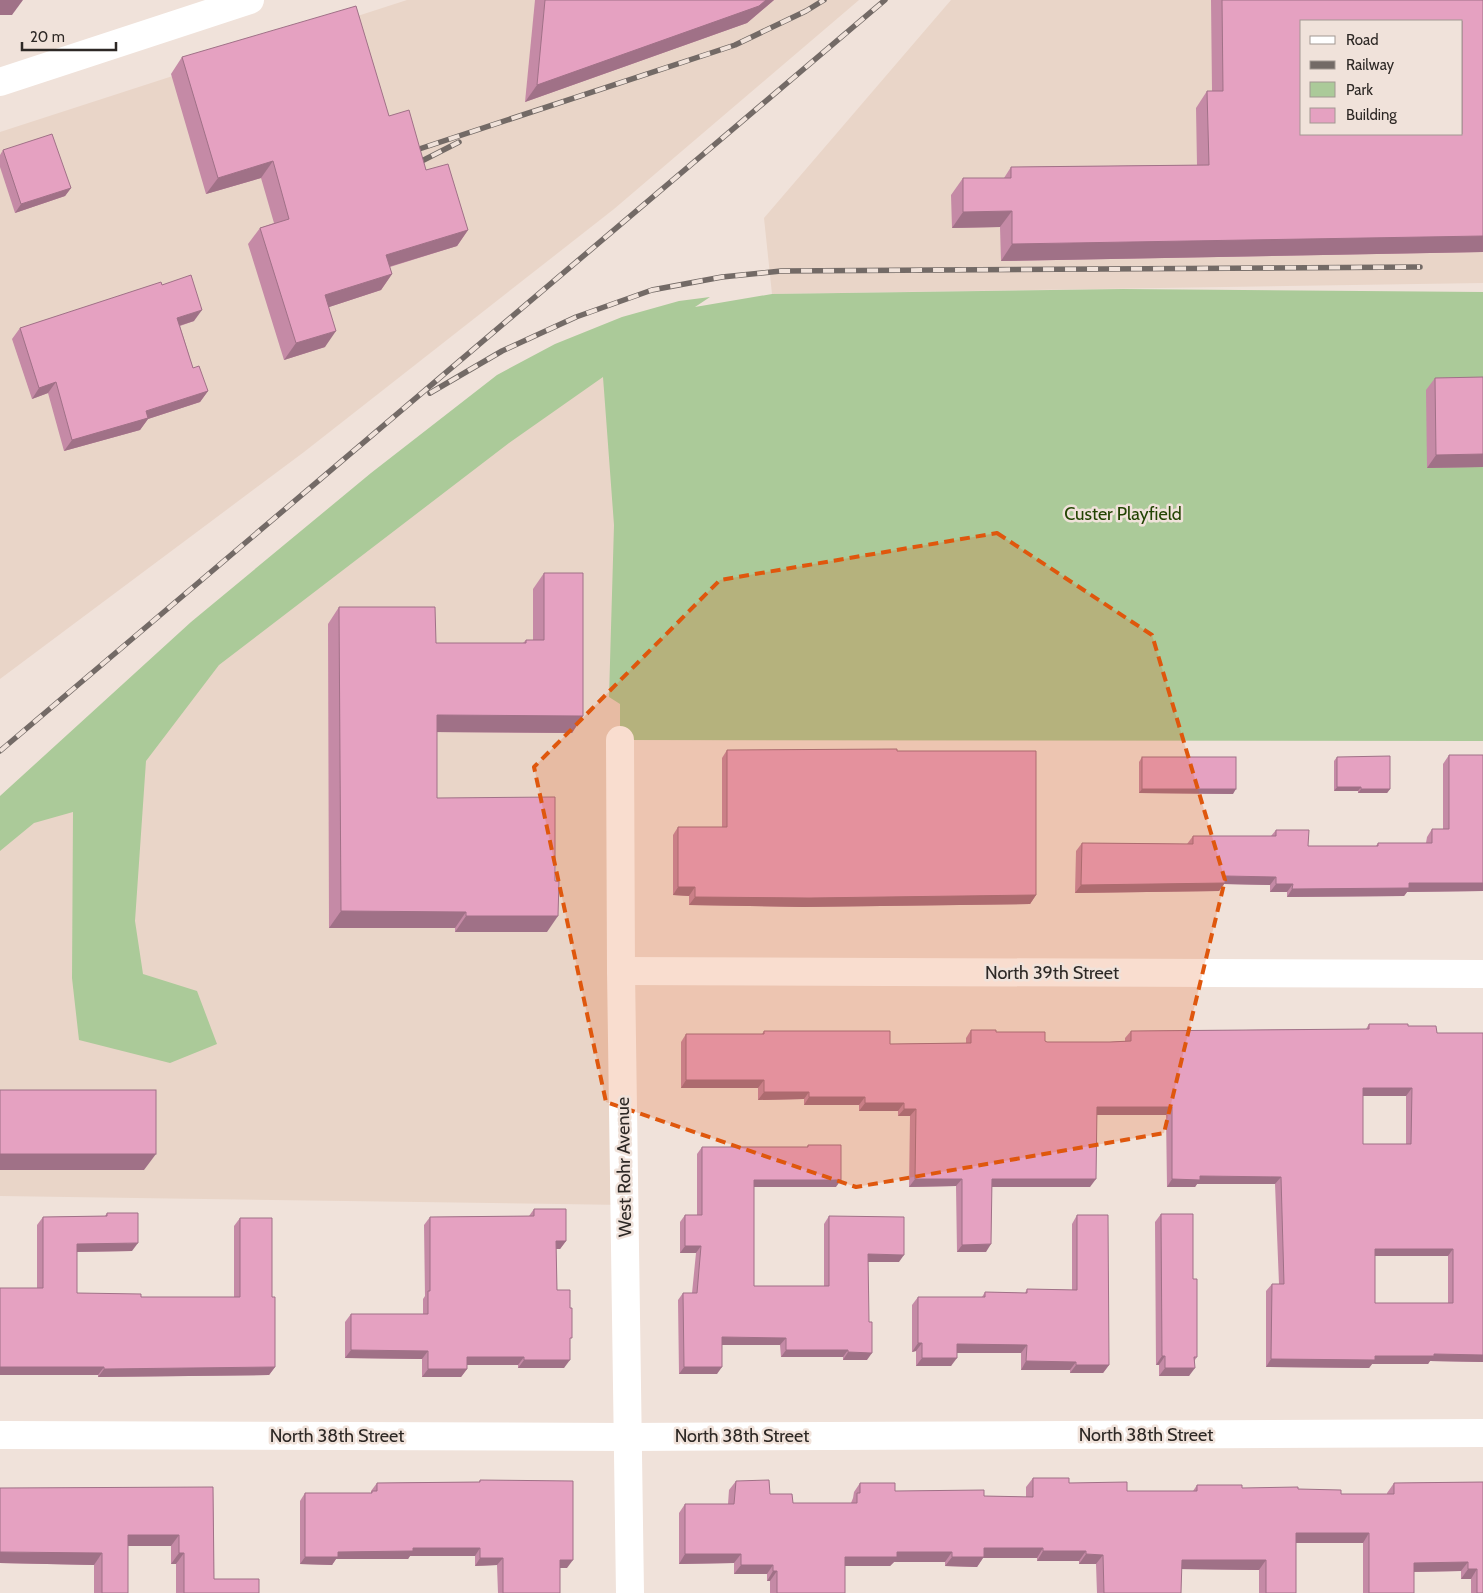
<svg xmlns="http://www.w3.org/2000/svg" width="1483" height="1593" viewBox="0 0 1483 1593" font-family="Cabin,sans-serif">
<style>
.built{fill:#e9d5c8;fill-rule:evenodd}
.green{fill:#abca99}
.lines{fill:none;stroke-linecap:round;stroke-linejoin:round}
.minor{stroke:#fff;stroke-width:28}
.secondary{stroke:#fff;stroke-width:28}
.rail-casing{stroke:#736a66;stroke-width:5.5}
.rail{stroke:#f0e2da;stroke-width:4;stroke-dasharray:11;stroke-linecap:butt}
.wall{fill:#c58aa6;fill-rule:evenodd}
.shaded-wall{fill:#a07187}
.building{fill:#e5a1c1;stroke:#a07187;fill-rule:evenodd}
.marked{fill:#df570d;fill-opacity:0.2;stroke:#df570d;stroke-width:4;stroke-dasharray:10 6;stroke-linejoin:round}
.labels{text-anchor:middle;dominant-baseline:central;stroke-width:5;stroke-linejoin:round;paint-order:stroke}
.park-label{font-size:18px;fill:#234403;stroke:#f0e2da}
.street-label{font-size:18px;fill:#2d2825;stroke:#f0e2da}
</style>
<rect width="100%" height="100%" fill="#f0e2da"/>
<g class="built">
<path d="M407,0H859L614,209L304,452L0,679V132Z"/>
<path d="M951,0H1483V283L772,294L764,218ZM1302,21H1462V134H1302Z"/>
<path d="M619,354L621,971L625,1205L0,1196V810Z"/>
</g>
<path class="green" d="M1123,289L1483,292V741L620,740V704L609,697L614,525L603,377L509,443L219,665L146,761L135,921L143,974L197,991L217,1044L170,1063L79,1040L72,978L73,812L34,823L0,851V796L191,622L371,473L497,375L555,344L622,317L679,301L710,297L695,307L772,294Z"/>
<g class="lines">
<g class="minor">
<path d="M620,740L621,971L630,1593"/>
<path d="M621,971L1483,974"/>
<path d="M0,1435L628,1437L1483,1433"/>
</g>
<path class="secondary" d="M0,82L250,0"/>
<defs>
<g id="rail">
<path d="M407,153L735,45L806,11L824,0"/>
<path d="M412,166L459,142"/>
<path d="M430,393L502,351L576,317L652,290L722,277L781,271L1420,267"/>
<path d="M0,751L885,0"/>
</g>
</defs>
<use href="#rail" class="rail-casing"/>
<use href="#rail" class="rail"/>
</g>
<g class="wall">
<path d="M535,0H774L747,23L525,102Z"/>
<path d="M1211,0H1483V252L1001,261L1000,227L952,228L951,195L963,178H1004L1011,167L1197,165L1196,108L1207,91H1212Z"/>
<path d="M182,57L389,116L468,230L457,246L390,267L392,274L381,290L329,307L325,347L284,360L248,244L260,228L274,223L261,178L206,194L171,74Z"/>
<path d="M3,150L71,188L65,196L15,213L0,167V155Z"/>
<path d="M162,285L194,321L180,326L193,368L208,391L200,402L148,419L140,430L64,451L48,393L32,399L12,339L20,328Z"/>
<path d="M1483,377V467L1427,468L1426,390L1435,378Z"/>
<path d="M544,573L583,716L572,733L437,732V798L547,932H455V928H329L328,624L339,607L436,643H523L526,640H533V589Z"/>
<path d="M727,750L897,751L1036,895L1030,904L803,907L689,905V896L673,895V835L678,827H722V758Z"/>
<path d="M1449,755L1483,891L1407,892L1404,896L1287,897V892H1270V885L1224,884L1219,891L1075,893L1076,851L1082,843L1187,844L1193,836H1271L1276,830L1308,846H1376L1378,843H1426L1427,837L1432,829H1443V764Z"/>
<path d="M1142,757L1233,794L1139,793V762Z"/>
<path d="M1337,757L1390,789L1387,793H1358V791H1334V761Z"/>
<path d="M1369,1024L1408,1026L1437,1033H1483V1362L1430,1361L1428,1364H1372L1369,1368L1266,1367V1291L1272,1284H1279L1275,1184H1197L1195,1187H1167L1166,1115H1097L1090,1187H992L986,1252H957L956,1186L909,1187L910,1116H898V1111H859V1105H804V1099L758,1100V1088H681V1042L686,1034H762L764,1031L890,1044L966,1043V1038L971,1030L996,1032L1047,1042H1110L1125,1041V1038L1131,1031L1366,1029ZM1363,1096H1406V1144H1363ZM1375,1256H1448V1303H1375Z"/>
<path d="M808,1145L836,1187H754V1286H824V1224L829,1216L899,1262H868L867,1360H843V1357H781L780,1345H722L717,1374H679L678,1300L683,1293H692L696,1253H680V1222L685,1215H697V1154L702,1147H807Z"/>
<path d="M534,1209L566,1241L560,1249H556L557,1290L570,1341L564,1368H518V1365H467V1369L461,1377H422V1359L345,1358V1322L351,1314H423V1299L425,1296L424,1225L430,1217L529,1216Z"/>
<path d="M107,1213L132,1251L77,1252V1293L141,1297H234V1226L240,1218L272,1297L275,1367L269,1375L98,1377V1375H0V1288H37V1225L43,1217L105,1216Z"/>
<path d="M1161,1214L1193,1279L1197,1357L1195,1360L1189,1376H1159V1365H1156L1155,1222Z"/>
<path d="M1077,1215L1109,1365L1103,1373H1070V1370H1021V1353H957L951,1366H916V1351L912,1352V1305L918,1297H982L985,1292L1025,1293L1027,1289L1072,1290V1224Z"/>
<path d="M1033,1478L1127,1491H1193L1197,1485L1242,1488L1298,1489L1341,1494H1387V1493L1394,1483L1483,1482V1593H1471V1579H1461V1571L1414,1572V1593H1363V1543H1296V1593H1259V1570L1181,1569V1593H1097L1096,1564H1079V1561H1037V1558H983L977,1567L945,1566V1562H894L890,1566H845V1593H770V1581H767V1574H734V1563L679,1564V1513L685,1504H728L729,1490L736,1481L793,1503H851L853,1498L854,1492L860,1483L895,1491L984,1496L1026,1497V1487Z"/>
<path d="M480,1480L567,1568H560V1593H498L497,1565L475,1566V1556H410L408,1559H336L332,1565L300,1564V1501L305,1493H371V1491L377,1483L479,1482Z"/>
<path d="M213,1487L214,1579L259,1593H176V1564H171V1546H128V1593H94V1565L0,1563Z"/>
</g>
<g class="shaded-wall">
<path d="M0,0H23L12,15H0Z"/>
<path d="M766,0H774L747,23L525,102L537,85Z"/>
<path d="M273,161L261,178L206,194L218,178Z"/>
<path d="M71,188L65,196L15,213L21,204Z"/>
<path d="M1012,211L1000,227L952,228L963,212Z"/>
<path d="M468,230L457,246L375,271L386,255Z"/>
<path d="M1483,236V252L1001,261L1012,244Z"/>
<path d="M392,274L381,290L314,312L325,295Z"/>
<path d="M202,310L194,321L169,329L177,318Z"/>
<path d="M336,331L325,347L284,360L296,343Z"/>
<path d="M56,382L48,393L32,399L39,388Z"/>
<path d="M208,391L200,402L148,419L140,430L64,451L72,440L146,411Z"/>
<path d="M1483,454V467L1427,468L1436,455Z"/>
<path d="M437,715L583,716L572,733L425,732Z"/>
<path d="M1337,787H1361L1358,791H1334Z"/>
<path d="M1142,789H1236L1233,794L1139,793Z"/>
<path d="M1361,789H1390L1387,793H1358Z"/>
<path d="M1225,876L1276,877L1270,885L1224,884L1219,891L1075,893L1081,885Z"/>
<path d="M1409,883H1483V891L1407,892L1404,896L1287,897L1292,889Z"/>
<path d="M1276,884H1293L1287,892H1270Z"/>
<path d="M678,887H695L689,896L673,895Z"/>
<path d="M1036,895L1030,904L803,907L689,905L695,897Z"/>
<path d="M341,911L466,912L455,928H329Z"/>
<path d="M466,916H558L547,932H455Z"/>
<path d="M686,1080H764L758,1088H681Z"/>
<path d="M1363,1088H1412L1406,1096H1358Z"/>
<path d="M764,1092H809L804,1099L758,1100Z"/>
<path d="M809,1097H865L859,1105H804Z"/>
<path d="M865,1103H904L898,1111H859Z"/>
<path d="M1097,1107H1172L1166,1115H1091Z"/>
<path d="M904,1109H916L910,1116H898Z"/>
<path d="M0,1154H156L144,1170H0Z"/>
<path d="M1200,1176L1281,1177L1275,1184H1197L1195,1187H1167L1172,1179Z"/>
<path d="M915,1179H962L956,1186L909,1187Z"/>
<path d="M992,1179H1096L1090,1187H987Z"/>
<path d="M754,1180H841L836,1187H749Z"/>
<path d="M556,1241H566L560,1249H550Z"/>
<path d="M138,1243L132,1251L72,1252L77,1244Z"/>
<path d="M991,1244L986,1252H957L962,1245Z"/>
<path d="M685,1246H701L696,1253H680Z"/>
<path d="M1375,1249H1453L1448,1256H1370Z"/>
<path d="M868,1254L904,1255L899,1262H863Z"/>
<path d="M722,1337L786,1338L780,1345H717Z"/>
<path d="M918,1343H922L916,1351L912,1352Z"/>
<path d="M957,1344L1027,1345L1021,1353H951Z"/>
<path d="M351,1350L428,1351L422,1359L345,1358Z"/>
<path d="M786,1350H848L843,1357H781Z"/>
<path d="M848,1352L872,1353L867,1360H843Z"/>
<path d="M1434,1354L1483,1355V1362L1430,1361L1428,1364H1372L1369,1368L1266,1367L1271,1359Z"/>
<path d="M1162,1356H1165L1159,1365H1156Z"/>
<path d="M467,1357H524L518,1365H461Z"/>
<path d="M922,1358H957L951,1366H916Z"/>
<path d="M524,1360H570L564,1368H518Z"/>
<path d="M1026,1361L1076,1362L1070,1370H1021Z"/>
<path d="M1076,1365H1109L1103,1373H1070Z"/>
<path d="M0,1367H104L98,1375H0Z"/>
<path d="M275,1367L269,1375L98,1377L104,1369Z"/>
<path d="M684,1367H722L717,1374H679Z"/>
<path d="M1165,1368H1195L1189,1376H1159Z"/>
<path d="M428,1369H467L461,1377H422Z"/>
<path d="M1296,1533H1369L1363,1543H1289Z"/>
<path d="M128,1535H179L171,1546H120Z"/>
<path d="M413,1548H480L475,1556H410L408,1559H336L332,1565L300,1564L305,1557L338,1552Z"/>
<path d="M984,1548H1043L1037,1558H983L977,1567L945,1566L952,1557Z"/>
<path d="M1043,1551H1086L1079,1561H1037Z"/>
<path d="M0,1552L102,1553L94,1565L0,1563Z"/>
<path d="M897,1552H952L945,1562H894L890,1566H839L845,1557Z"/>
<path d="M179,1553H184L176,1564H171Z"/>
<path d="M685,1554H741L734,1563L679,1564Z"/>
<path d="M1086,1554L1103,1555L1096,1564H1079Z"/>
<path d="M480,1558H503L497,1565L475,1566Z"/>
<path d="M560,1560H573L567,1568H555Z"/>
<path d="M1182,1560H1266L1259,1570L1175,1569Z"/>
<path d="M1468,1562L1461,1571L1407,1572L1414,1563Z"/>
<path d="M741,1565H773L767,1574H734Z"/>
<path d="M1468,1569H1477L1471,1579H1461Z"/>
<path d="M773,1571H777L770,1581H767Z"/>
</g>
<g class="building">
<path d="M545,0H766L759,6L537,85Z"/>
<path d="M1222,0H1483V236L1012,244V211L963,212V178H1011V167L1209,165L1207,91H1223ZM1302,21H1462V134H1302Z"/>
<path d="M356,6L389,116L409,110L426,170L448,164L468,230L386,255L392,274L325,295L336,331L296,343L260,228L289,219L273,161L218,178L182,57Z"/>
<path d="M52,134L71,188L21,204L3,150Z"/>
<path d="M191,275L202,310L177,318L193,368L199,366L208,391L146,411L148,418L72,440L56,382L39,388L20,328L161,282L162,285Z"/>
<path d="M1483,377V454L1436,455L1435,378Z"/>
<path d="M544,573H583V716L437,715V798L555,797V881H559L558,916H466V912L341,911L339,607H435L436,643H526V640H544Z"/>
<path d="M897,749V751H1036V895L809,898L695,897V887H678V827H727V750Z"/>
<path d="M1449,755H1483V883H1409V888L1292,889L1293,884H1276V877L1225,876V883L1081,885L1082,843L1193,844V836H1276V830H1309L1308,846H1378V843H1432V829H1449Z"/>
<path d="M1390,756V789H1361V787H1337V757Z"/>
<rect x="1142" y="757" width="94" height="32"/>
<path d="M1369,1024H1408V1026H1436L1437,1033H1483V1355L1434,1354V1356H1375V1360L1271,1359L1272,1284H1284L1281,1177L1200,1176V1180L1172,1179V1107H1097L1096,1179H992L991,1244L962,1245V1179H915L916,1109H904V1103H865V1097H809V1092H764V1080H686V1034H764V1031H890V1044L971,1043V1030H996V1032H1045V1041L1047,1042H1110L1131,1041V1031L1369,1029ZM1363,1088H1412L1411,1144H1363ZM1375,1249H1453V1303H1375Z"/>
<rect x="0" y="1090" width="156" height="64"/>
<path d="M808,1145H841V1180H754V1286H829V1216L904,1217V1255L868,1254L869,1322H872V1353L848,1352V1350H786V1338L722,1337V1367H684L683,1293H697L701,1246H685V1215H702V1147H808Z"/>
<path d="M534,1209H566V1241H556L557,1290H570V1308H572V1338H570V1360H524V1357H467V1369H428V1351L351,1350V1314H428V1291H430V1217L534,1216Z"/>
<path d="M107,1213H138V1243L77,1244V1293L141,1294V1297H240V1218H272V1297H275V1367L104,1369V1367H0V1288H43V1217L107,1216Z"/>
<path d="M1161,1214H1193V1279H1197V1357H1194L1195,1368H1165V1356H1162Z"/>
<path d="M1077,1215H1108L1109,1365H1076V1362L1026,1361L1027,1345L957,1344V1358H922V1343H918V1297H985V1292L1027,1293V1289L1077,1290Z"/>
<path d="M1033,1478H1069V1483L1127,1482V1491H1197V1485H1242V1488L1298,1487V1489L1341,1490V1494H1394V1483L1483,1482V1593H1477V1569H1468V1562L1414,1563V1593H1369V1533H1296V1593H1266V1560H1182L1181,1593H1104L1103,1555L1086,1554V1551H1043V1548H984V1557H952V1552H897V1557H845V1593H777V1571H773V1565H741V1554H685V1504H734L736,1481L769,1480L770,1494H792L793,1503H857V1493H860V1483H895V1491L984,1490V1496L1033,1497Z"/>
<path d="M480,1480L573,1481V1560H560V1593H503V1558H480V1548H413V1551L338,1552V1557H305V1493H372V1491H377V1483L480,1482Z"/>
<path d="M213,1487L214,1579H259V1593H184V1553H179V1535H128V1593H102V1553L0,1552V1488Z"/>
</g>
<path class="marked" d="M997,533L1152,635L1225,880L1164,1133L856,1187L606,1102L534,767L720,580Z"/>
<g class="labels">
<g class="park-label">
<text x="1123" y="514">Custer Playfield</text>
</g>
<g class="street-label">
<text x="1052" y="973">North 39th Street</text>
<text transform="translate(624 1167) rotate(-91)">West Rohr Avenue</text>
<text x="1146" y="1435">North 38th Street</text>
<text x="337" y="1436">North 38th Street</text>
<text x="742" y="1436">North 38th Street</text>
</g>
</g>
<rect x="1300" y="20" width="162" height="115" fill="#f0e2da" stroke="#a29892"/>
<rect x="1310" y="36" width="25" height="8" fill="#ffffff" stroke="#a29892"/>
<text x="1346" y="45" font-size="15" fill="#2d2825">Road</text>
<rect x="1310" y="61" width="25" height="8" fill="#736a66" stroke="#a29892"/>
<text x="1346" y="70" font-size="15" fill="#2d2825">Railway</text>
<rect x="1310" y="82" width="25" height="15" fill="#abca99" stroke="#a29892"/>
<text x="1346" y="95" font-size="15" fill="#2d2825">Park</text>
<rect x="1310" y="108" width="25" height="15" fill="#e5a1c1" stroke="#a29892"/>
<text x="1346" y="120" font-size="15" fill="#2d2825">Building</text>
<path d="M22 42v8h94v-8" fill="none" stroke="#2d2825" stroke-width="2.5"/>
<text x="30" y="42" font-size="15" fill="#2d2825" stroke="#f0e2da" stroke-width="4" paint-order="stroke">20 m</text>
</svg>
